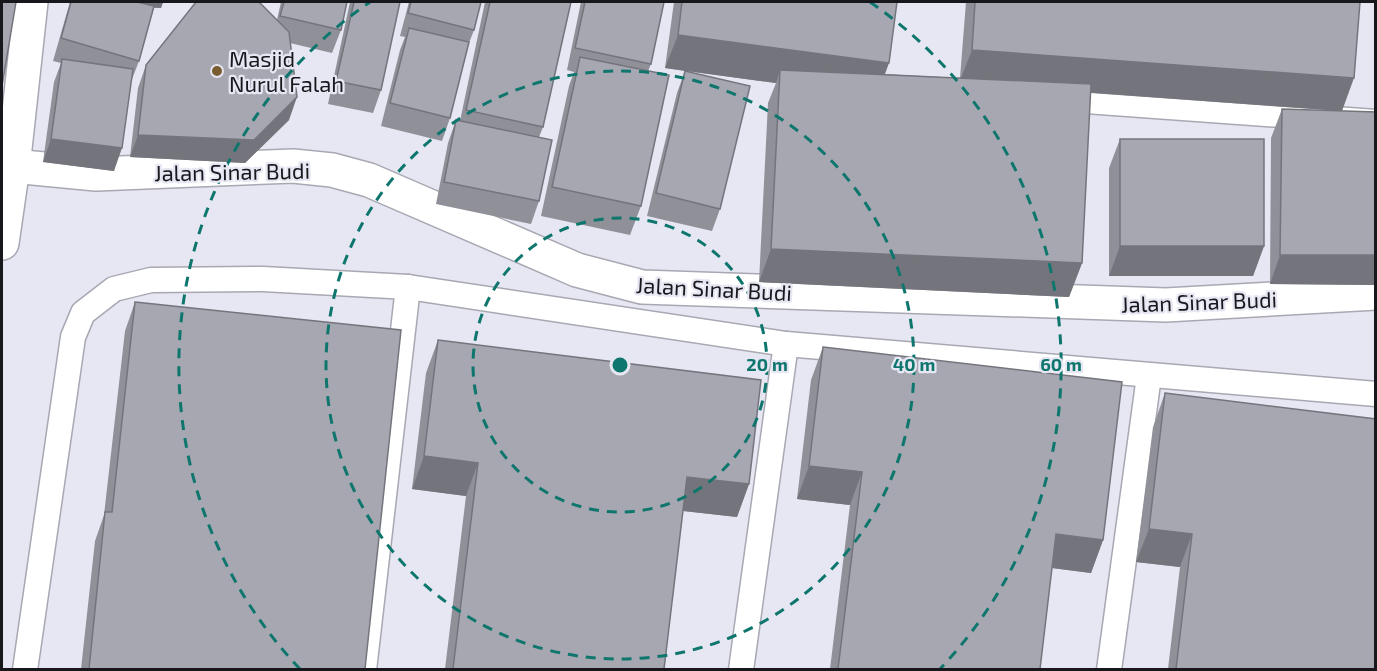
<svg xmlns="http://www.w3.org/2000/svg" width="1377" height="671" viewBox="0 0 1377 671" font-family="'Exo 2',sans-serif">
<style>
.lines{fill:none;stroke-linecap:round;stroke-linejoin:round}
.lane-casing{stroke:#a7a8b2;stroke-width:27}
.street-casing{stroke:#a7a8b2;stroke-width:36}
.lane{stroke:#fff;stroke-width:24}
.street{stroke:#fff;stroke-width:33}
.wall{fill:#8f9098}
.shaded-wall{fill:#74757c}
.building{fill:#a6a7b1;stroke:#74757c;stroke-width:1.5}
.ring{fill:none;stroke:#0f766e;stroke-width:3;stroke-dasharray:10 8}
.poi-dot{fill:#795d30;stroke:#e6e7f2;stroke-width:2}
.labels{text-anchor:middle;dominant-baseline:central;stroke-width:4.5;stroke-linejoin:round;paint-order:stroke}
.poi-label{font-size:22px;fill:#18181c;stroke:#e6e7f2;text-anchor:start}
.street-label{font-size:22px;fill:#18181c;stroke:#e6e7f2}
.centre{fill:#0f766e;stroke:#e6e7f2;stroke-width:3}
.ring-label{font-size:18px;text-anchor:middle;font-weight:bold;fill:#0f766e;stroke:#e6e7f2;stroke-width:4.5;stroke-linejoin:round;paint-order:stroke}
</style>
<rect width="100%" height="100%" fill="#e6e7f2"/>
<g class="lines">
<defs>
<g id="lane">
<path d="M1072,100L1376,122"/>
<path d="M25,670L73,337L83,313L114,289L151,280L263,279L408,287L786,344L1376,394"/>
<path d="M364,670L408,287"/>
<path d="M741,670L786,344"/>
<path d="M1109,670L1149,376"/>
</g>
<g id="street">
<path d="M2,165L96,174L293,166L332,170L369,180L577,270L642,287L1166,305L1376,293"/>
<path d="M2,243L13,167L31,2"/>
</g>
</defs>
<use href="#lane" class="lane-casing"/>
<use href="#street" class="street-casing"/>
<use href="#lane" class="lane"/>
<use href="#street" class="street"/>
</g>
<g class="wall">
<path d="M70,2H163L161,8H154L139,61L131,82L114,171L43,162L54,82L61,63L53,61Z"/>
<path d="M281,2H347L341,30L332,53L290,43L289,120L245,163L130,157L138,88L146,65L277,20Z"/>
<path d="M350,2H400L381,90L373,113L328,104Z"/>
<path d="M409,2H481L474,30L469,43L450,118L442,141L381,126L400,50L405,37L400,36Z"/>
<path d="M485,2H571L543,127L539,137V201L531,224L436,204L448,143L456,120L460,121Z"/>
<path d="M581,2H664L651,64L648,71L641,206L630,235L541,216L569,86L574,72L567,70Z"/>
<path d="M674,2H897L884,74L960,78L966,2H1360L1342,111L1376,112V285L1270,284L1271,138L1282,109L1341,111L1090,93L1082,263L1069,297L759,282L768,103L776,83L686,71L720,209L712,231L647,216L677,93L685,71L665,68Z"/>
<path d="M1120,139L1264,246L1253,276H1109V168Z"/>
<path d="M135,302L365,669H81L95,541L104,515L125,331Z"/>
<path d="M438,340L749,484L737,517L683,511L664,669H445L466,496L412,489L426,373Z"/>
<path d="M823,347L1103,540L1091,573L1052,568L1040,669H830L850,505L797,499L811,380Z"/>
<path d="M1165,393L1376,669H1168L1180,567L1136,562L1153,427Z"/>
</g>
<g class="shaded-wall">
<path d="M104,2H163L161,8Z"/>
<path d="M678,35L889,63L877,96L780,70L776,83L665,68Z"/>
<path d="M972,50L1354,78L1342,111L959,83Z"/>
<path d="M297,97L289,120L245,163L130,157L138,135Z"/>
<path d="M51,139L122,148L114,171L43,162Z"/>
<path d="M1120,246H1264L1253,276H1109Z"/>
<path d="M771,249L1082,263L1069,297L759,282Z"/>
<path d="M1280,255H1376V285L1270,284Z"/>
<path d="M424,456L478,463L466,496L412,489Z"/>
<path d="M809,466L862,472L850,505L797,499Z"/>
<path d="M687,477L749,484L737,517L675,510Z"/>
<path d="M1149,529L1192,534L1180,567L1136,562Z"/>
<path d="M1056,534L1103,540L1091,573L1044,567Z"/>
</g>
<g class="building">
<path d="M2,2H16L2,86Z"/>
<path d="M71,2H137L154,6L139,61L61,38Z"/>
<path d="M196,2H259L289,32L297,97L254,140L138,135L146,65Z"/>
<path d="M284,2H347L341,30L280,16Z"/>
<path d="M354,2H400L381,90L336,81Z"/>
<path d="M411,2H481L474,30L408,13Z"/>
<path d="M490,2H571L543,127L466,110Z"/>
<path d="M585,2H664L651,64L575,48Z"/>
<path d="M682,2H897L889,63L678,35Z"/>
<path d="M975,2H1360L1354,78L972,50Z"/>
<path d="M409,28L469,42L450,118L390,103Z"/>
<path d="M580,57L669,75L641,206L552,187Z"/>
<path d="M62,59L133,69L122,148L51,139Z"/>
<path d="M780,70L1091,84L1082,263L771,249Z"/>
<path d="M685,71L750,86L720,209L656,193Z"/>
<path d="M1282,109L1376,112V255H1280Z"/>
<path d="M456,120L552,140L539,201L444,182Z"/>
<rect x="1120" y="139" width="144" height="107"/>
<path d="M135,302L401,330L365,669H89L105,512H112Z"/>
<path d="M438,340L761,380L749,484L687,477L664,669H453L478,463L424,456Z"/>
<path d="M823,347L1122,382L1103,540L1056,534L1040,669H838L862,472L809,466Z"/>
<path d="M1165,393L1376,419V669H1176L1192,534L1149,529Z"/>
</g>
<g class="ring">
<circle cx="620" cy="365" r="147"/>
<circle cx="620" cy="365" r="294"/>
<path d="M300 669A441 441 0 0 1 370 2M870 2A441 441 0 0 1 940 669"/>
</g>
<circle class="poi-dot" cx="217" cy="71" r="6"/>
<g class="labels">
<g class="poi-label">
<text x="229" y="58">Masjid<tspan x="229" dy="25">Nurul Falah</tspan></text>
</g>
<g class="street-label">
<text transform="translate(232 171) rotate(-1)">Jalan Sinar Budi</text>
<text transform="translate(714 288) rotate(3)">Jalan Sinar Budi</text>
<text transform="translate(1199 301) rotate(-2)">Jalan Sinar Budi</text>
</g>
</g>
<circle cx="620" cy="365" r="9" class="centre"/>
<g class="ring-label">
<text x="767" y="371">20 m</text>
<text x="914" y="371">40 m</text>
<text x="1061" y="371">60 m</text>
</g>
<rect width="1377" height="671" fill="none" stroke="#18181c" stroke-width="6"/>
</svg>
